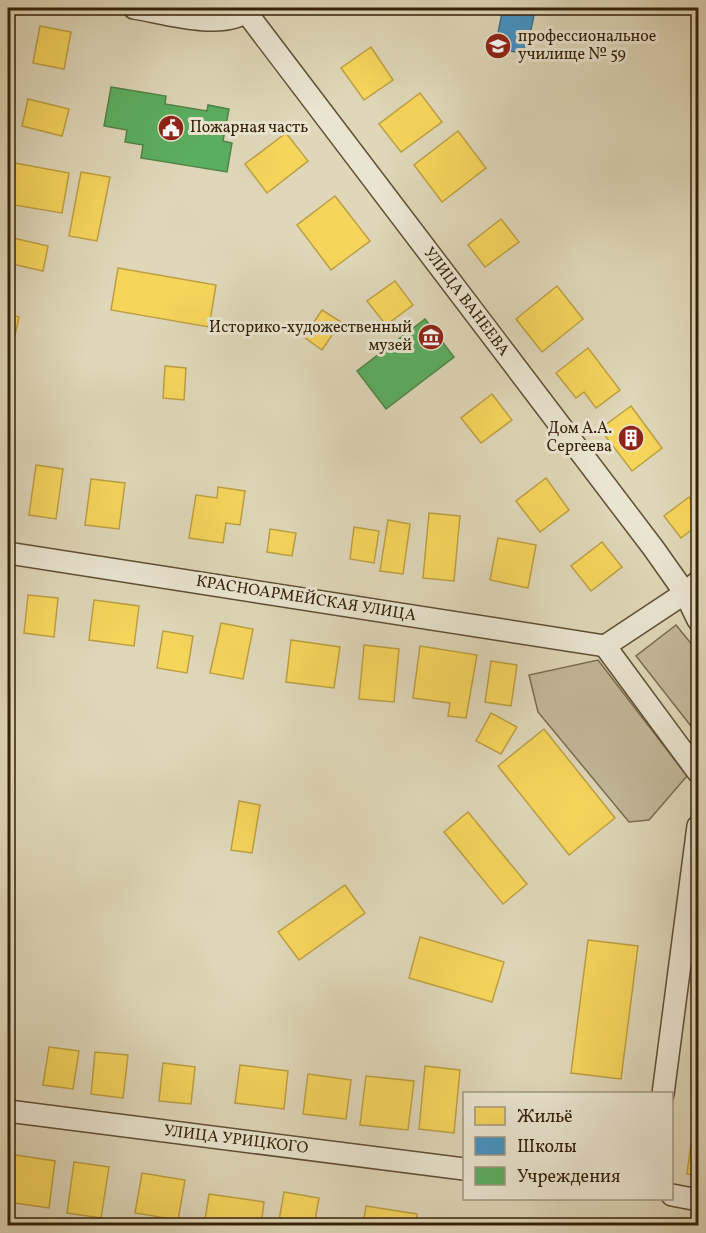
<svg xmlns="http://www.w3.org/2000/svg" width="706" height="1233" viewBox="0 0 706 1233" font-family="Vollkorn,serif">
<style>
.green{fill:#c2b89a;stroke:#7b6c50;stroke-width:1.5}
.homes{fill:#f6d55c;stroke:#bc9f42;stroke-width:1.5}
.schools{fill:#4393c3;stroke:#3e718b;stroke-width:1.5}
.public{fill:#5aae61;stroke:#4f8446;stroke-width:1.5}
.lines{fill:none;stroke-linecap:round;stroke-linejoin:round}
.street-casing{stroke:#5f4e33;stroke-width:24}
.street{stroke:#eae5d1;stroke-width:21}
.labels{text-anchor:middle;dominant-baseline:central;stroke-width:6;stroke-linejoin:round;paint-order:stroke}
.poi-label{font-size:16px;fill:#342107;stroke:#eae5d1;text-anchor:start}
.street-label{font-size:16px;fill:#342107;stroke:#eae5d1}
</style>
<rect width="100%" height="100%" fill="#dfd7b8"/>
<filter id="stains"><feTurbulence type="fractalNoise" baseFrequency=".00333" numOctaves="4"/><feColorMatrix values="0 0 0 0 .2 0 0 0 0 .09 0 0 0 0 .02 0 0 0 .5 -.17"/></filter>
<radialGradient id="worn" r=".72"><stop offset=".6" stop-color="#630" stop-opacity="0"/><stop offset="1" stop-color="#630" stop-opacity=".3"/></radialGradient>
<g class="green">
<path d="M676,625L698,652V735L636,656Z"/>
<path d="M598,660L687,776L649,820L629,822L538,712L529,675Z"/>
</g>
<g class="homes">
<path d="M40,26L71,32L64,69L33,63Z"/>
<path d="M371,47L393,80L364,100L341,68Z"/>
<path d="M420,93L442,122L401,152L379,124Z"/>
<path d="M28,99L69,109L62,136L22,126Z"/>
<path d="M458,131L486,168L442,202L414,165Z"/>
<path d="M286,133L308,161L267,193L245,164Z"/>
<path d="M15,163L69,173L62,213L8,204Z"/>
<path d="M81,172L110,177L97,241L69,236Z"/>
<path d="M335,196L370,241L331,270L297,225Z"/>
<path d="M501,219L519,242L485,267L468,245Z"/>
<path d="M13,238L48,246L43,271L8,263Z"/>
<path d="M118,268L216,285L209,327L111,310Z"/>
<path d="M698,277V321L691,320Z"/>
<path d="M395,281L413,305L386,325L367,301Z"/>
<path d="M557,286L583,319L542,352L516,319Z"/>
<path d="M322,310L341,322L322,350L304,337Z"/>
<path d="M8,314L19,317L10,358H8Z"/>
<path d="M588,348L620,390L596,408L584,392L576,398L556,373Z"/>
<path d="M165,366L186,368L184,400L163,398Z"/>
<path d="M492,394L512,420L481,443L461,418Z"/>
<path d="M631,406L662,448L632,471L600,429Z"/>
<path d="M36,465L63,469L56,519L29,515Z"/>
<path d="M546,478L569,510L540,532L516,501Z"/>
<path d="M91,479L125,483L119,529L85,525Z"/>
<path d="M218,487L245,491L240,525L226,523L223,543L189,538L196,495L217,498Z"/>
<path d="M689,497L698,510V525L681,538L664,516Z"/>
<path d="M429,513L460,516L454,581L423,578Z"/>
<path d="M388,520L410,524L403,574L380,571Z"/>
<path d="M354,527L379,531L374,563L350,559Z"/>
<path d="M270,529L296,533L292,556L267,552Z"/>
<path d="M498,538L536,545L528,588L490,580Z"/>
<path d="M602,542L622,567L591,591L571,566Z"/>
<path d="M28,595L58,598L54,637L24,633Z"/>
<path d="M94,600L139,606L134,646L89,640Z"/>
<path d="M221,623L253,629L243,679L210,673Z"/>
<path d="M163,631L193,636L187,673L157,668Z"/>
<path d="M291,640L340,647L334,688L286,682Z"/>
<path d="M364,645L399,649L394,702L359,699Z"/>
<path d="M420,646L477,655L466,718L448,716L450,703L413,698Z"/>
<path d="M491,661L517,665L511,706L485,702Z"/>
<path d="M491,713L517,727L501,754L476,741Z"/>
<path d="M544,729L615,818L569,855L498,766Z"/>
<path d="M239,801L260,805L252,853L231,850Z"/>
<path d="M468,812L527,884L503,904L444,832Z"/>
<path d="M345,885L365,913L299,960L278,932Z"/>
<path d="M420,937L504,962L492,1002L409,978Z"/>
<path d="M588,940L638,946L621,1079L571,1073Z"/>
<path d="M49,1047L79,1051L73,1089L43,1085Z"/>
<path d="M95,1052L128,1055L123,1098L91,1094Z"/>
<path d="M163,1063L195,1067L191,1104L159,1101Z"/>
<path d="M240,1065L288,1071L284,1109L235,1103Z"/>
<path d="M425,1066L460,1070L454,1133L419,1129Z"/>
<path d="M308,1074L351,1080L346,1119L303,1114Z"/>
<path d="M366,1076L414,1081L408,1130L360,1125Z"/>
<path d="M691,1143L698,1145V1176L687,1174Z"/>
<path d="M9,1154L55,1161L49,1208L8,1202V1166Z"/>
<path d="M74,1162L109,1167L101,1218L67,1213Z"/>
<path d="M142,1173L185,1180L178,1220L135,1213Z"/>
<path d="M284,1192L319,1198L314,1226H278Z"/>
<path d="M209,1194L264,1202L261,1226H204Z"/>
<path d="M366,1206L417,1214L416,1226H363Z"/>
</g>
<path class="schools" d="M503,8L534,15L526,54L495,48Z"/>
<g class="public">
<path d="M111,87L166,96L165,104L207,111L208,105L229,109L223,141L232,143L227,172L141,158L143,145L125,142L127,130L104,126Z"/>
<path d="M425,319L454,357L386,409L357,371Z"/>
</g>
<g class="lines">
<defs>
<g id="street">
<path d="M134,8C161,12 230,33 249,8"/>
<path d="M246,12L654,549L685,593L698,620"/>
<path d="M8,553L605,646"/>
<path d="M605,646L698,772"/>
<path d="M605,646L685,593L698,582"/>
<path d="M663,1094L698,826"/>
<path d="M8,1111L464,1169"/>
<path d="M672,1195L698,1200"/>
</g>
</defs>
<use href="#street" class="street-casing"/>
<use href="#street" class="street"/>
</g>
<defs>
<symbol id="university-disc" viewBox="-11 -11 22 22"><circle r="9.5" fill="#8f2418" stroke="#eae5d1"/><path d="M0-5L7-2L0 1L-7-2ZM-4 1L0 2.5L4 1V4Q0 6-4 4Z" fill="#fff"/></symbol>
<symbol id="civic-disc" viewBox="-11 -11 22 22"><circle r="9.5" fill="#8f2418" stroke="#eae5d1"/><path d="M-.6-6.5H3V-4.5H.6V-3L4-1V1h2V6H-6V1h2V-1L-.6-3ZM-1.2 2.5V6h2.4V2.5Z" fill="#fff"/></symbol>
<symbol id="museum-disc" viewBox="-11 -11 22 22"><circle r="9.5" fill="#8f2418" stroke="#eae5d1"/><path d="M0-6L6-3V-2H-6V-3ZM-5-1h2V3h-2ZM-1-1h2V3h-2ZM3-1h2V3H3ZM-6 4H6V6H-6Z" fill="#fff"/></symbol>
<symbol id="building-disc" viewBox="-11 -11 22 22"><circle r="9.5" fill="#8f2418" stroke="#eae5d1"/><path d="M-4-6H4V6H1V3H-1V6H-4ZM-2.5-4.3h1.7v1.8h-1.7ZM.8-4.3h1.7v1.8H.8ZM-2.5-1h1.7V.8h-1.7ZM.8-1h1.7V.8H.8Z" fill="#fff"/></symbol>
</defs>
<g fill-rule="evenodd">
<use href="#university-disc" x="483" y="31" width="30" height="30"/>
<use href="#civic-disc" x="156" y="113" width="30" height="30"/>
<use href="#museum-disc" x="416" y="322" width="30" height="30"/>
<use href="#building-disc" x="616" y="423" width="30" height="30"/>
</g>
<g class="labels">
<g class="poi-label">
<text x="518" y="37">профессиональное<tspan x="518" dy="18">училище № 59</tspan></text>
<text x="190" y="128">Пожарная часть</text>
<text x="412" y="328" text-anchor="end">Историко-художественный<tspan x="412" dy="18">музей</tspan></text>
<text x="612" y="429" text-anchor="end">Дом А.А.<tspan x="612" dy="18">Сергеева</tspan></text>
</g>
<g class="street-label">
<text transform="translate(466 302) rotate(53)">УЛИЦА ВАНЕЕВА</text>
<text transform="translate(306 599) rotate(9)">КРАСНОАРМЕЙСКАЯ УЛИЦА</text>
<text transform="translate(236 1140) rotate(7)">УЛИЦА УРИЦКОГО</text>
</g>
</g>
<rect width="706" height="1233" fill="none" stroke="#dfd7b8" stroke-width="30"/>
<rect x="9" y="9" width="688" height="1215" fill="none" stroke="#342107" stroke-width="3"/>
<rect x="15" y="15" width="676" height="1203" fill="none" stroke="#342107" stroke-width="1.5"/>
<rect x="463" y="1092" width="210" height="108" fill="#eae5d1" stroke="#a19780" stroke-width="1.5"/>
<rect x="475" y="1107" width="30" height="18" fill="#f6d55c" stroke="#a19780" stroke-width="1.5"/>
<text x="517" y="1122" font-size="18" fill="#342107">Жильё</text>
<rect x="475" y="1137" width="30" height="18" fill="#4393c3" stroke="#a19780" stroke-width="1.5"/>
<text x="517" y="1152" font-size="18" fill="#342107">Школы</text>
<rect x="475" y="1167" width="30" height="18" fill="#5aae61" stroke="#a19780" stroke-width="1.5"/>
<text x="517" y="1182" font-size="18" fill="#342107">Учреждения</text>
<rect width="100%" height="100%" filter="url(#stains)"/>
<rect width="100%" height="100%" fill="url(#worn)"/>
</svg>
